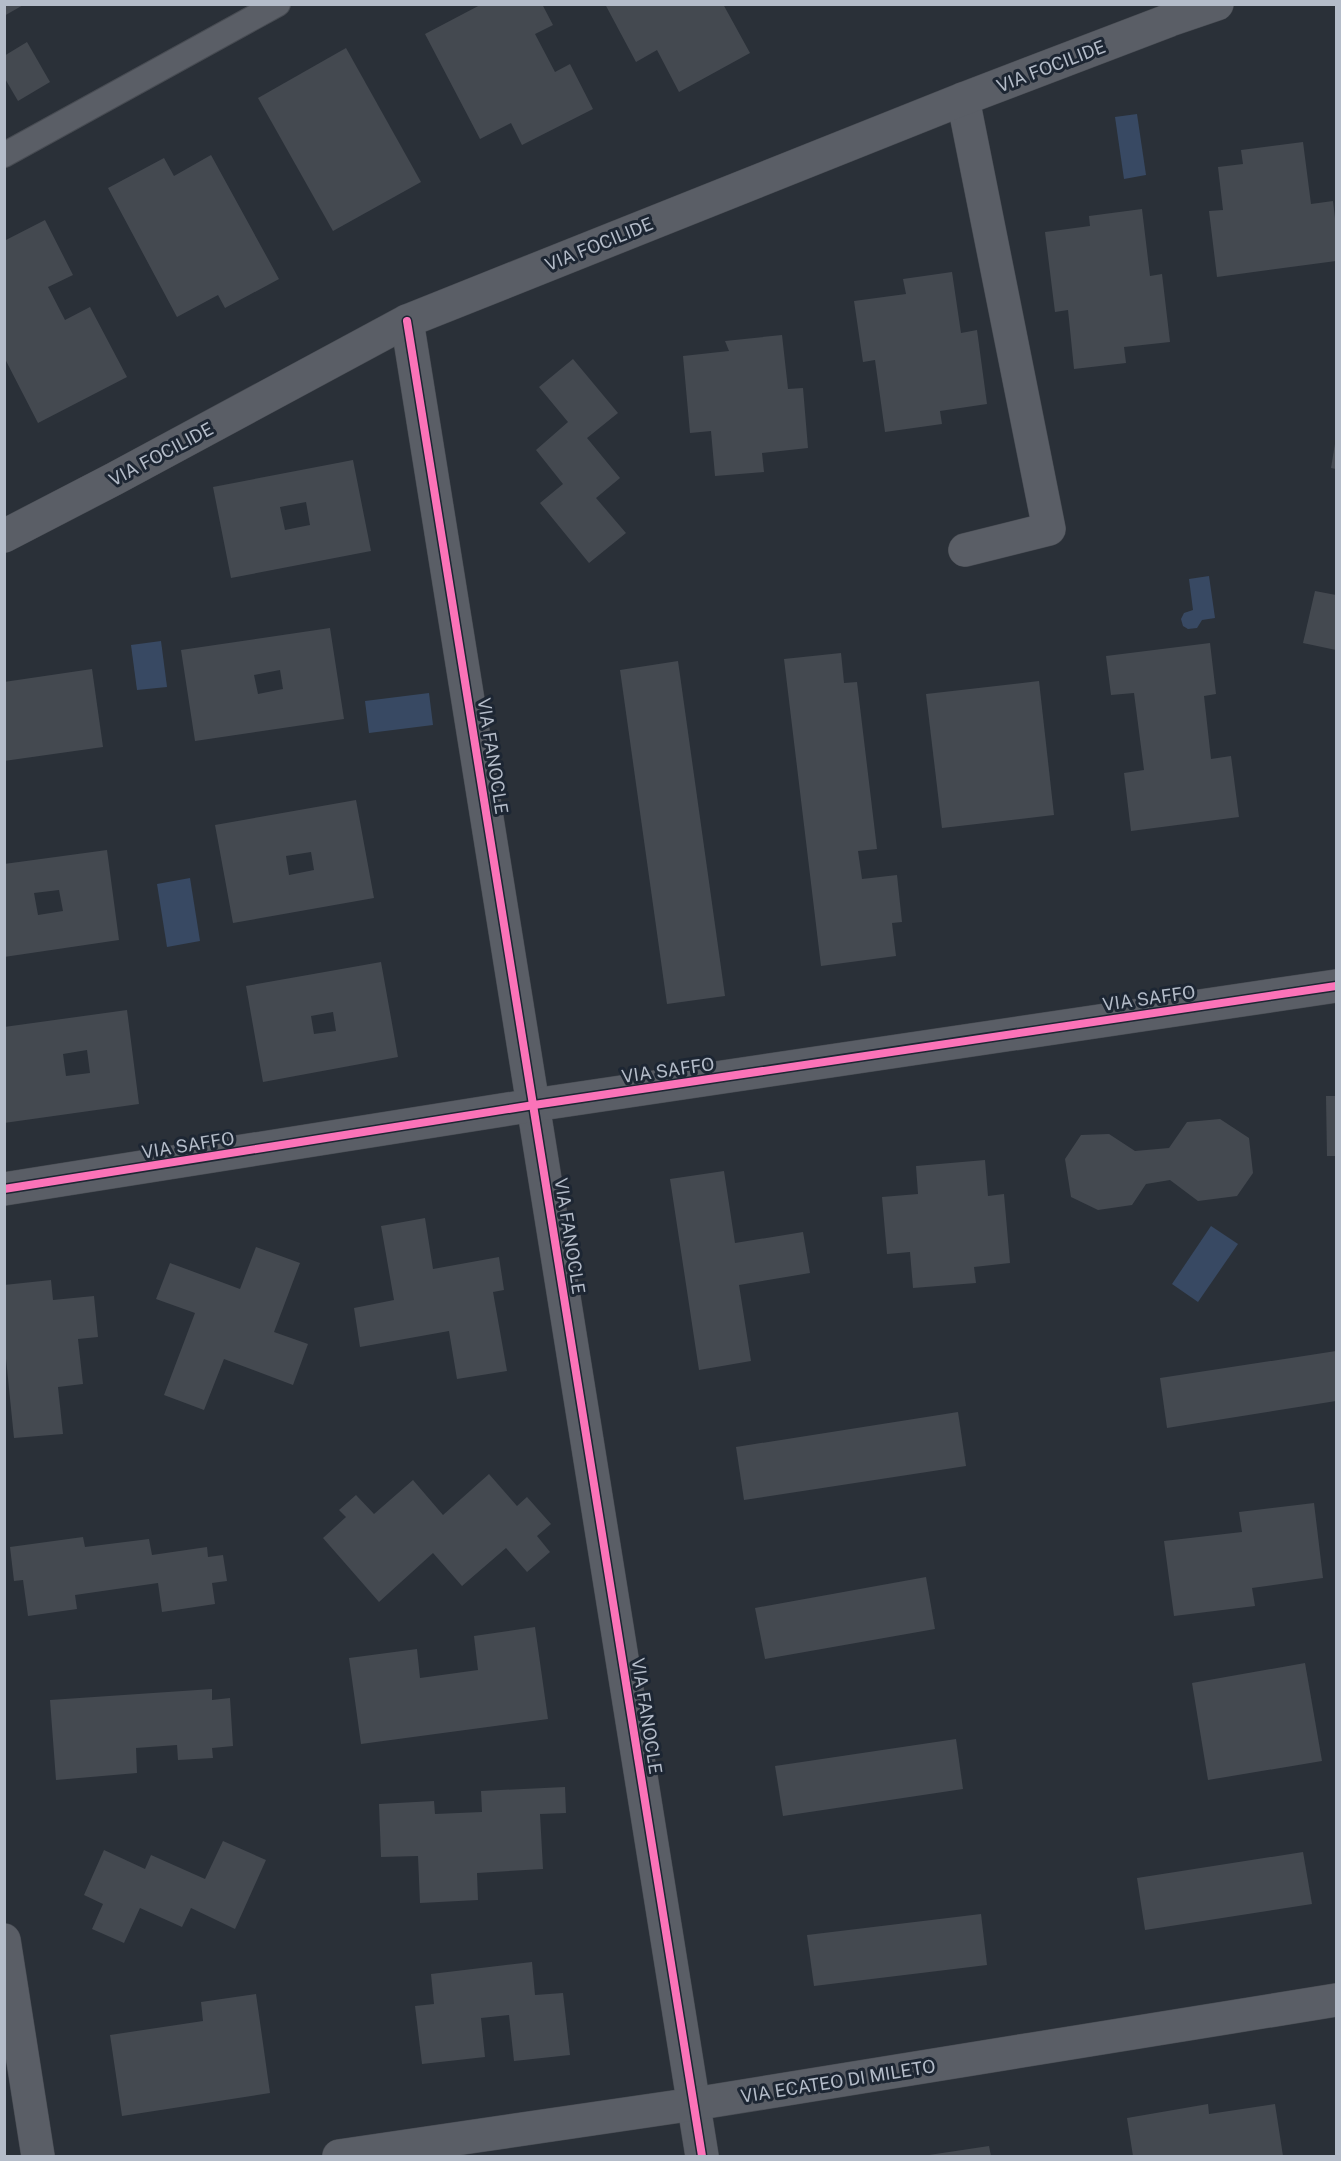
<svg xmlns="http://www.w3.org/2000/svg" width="1341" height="2161" viewBox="0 0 1341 2161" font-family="'Public Sans',sans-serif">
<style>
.water{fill:#384963}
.building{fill:#444950;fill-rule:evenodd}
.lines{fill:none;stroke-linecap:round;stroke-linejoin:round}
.service-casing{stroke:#484c53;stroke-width:26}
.minor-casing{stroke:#484c53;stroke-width:34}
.service{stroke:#5a5e66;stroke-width:24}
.minor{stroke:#5a5e66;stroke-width:33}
.cycleway-casing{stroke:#1d2633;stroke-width:11}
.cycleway{stroke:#fb73b8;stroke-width:8}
.labels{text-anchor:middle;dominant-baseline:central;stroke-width:6;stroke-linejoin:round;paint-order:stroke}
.street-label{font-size:18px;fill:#b4bcc9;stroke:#1d2633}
</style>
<rect width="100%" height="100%" fill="#2a3038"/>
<g class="water">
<path d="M1137,114L1146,175L1124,179L1115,117Z"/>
<path d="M1209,576L1215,618L1202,620L1197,628L1188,629L1183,626L1181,619L1184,613L1193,610L1189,579Z"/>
<path d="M161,641L167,687L137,690L131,645Z"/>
<path d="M429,693L433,725L369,733L365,701Z"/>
<path d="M190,878L200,941L167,947L157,884Z"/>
<path d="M1211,1226L1238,1244L1198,1302L1172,1284Z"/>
</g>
<g class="building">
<path d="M4,4H25L4,16Z"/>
<path d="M482,4H542L553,25L535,34L555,72L570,64L593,109L522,145L511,123L480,139L425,34Z"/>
<path d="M605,4H723L750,53L679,92L657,50L636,62Z"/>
<path d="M27,42L50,82L18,101L4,77V56Z"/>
<path d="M346,48L421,182L333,231L258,98Z"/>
<path d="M1303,142L1311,204L1333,201L1336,227V261L1217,277L1209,211L1223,210L1218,167L1243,164L1241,150Z"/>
<path d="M211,155L279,279L225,308L218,295L177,317L108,188L164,158L174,176Z"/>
<path d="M1142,209L1150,276L1162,274L1170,342L1124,347L1126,363L1074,369L1068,310L1055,312L1045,232L1090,226L1089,216Z"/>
<path d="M45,220L73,275L48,287L65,320L90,307L127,377L38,423L4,357V241Z"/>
<path d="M952,272L961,333L977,330L987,404L940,411L942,424L885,432L875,360L863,362L854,301L906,294L903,279Z"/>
<path d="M782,335L788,389L803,388L808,448L762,453L764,472L715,476L711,431L690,433L683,356L729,351L725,341Z"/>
<path d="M573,359L618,413L587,438L620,478L596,498L626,533L589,563L540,503L563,484L536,450L568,422L539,387Z"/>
<path d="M1335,444H1336V469L1331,468Z"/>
<path d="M353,460L371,551L231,578L213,487ZM306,502L310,525L285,530L280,507Z"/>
<path d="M1315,591L1336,595V650L1303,643Z"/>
<path d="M330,628L344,719L195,741L181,650ZM280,670L283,689L258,694L254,675Z"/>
<path d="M1210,643L1216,694L1204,696L1211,759L1231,756L1239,817L1131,831L1124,773L1144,770L1134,693L1111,695L1106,656Z"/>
<path d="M841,653L844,683L857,682L877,849L858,851L862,879L897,875L902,922L892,923L896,956L821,966L784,659Z"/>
<path d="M678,661L725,996L667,1004L620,670Z"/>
<path d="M92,669L103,747L4,761V682Z"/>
<path d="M1039,681L1054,815L942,828L926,694Z"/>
<path d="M356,800L374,898L233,923L215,825ZM311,852L314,870L289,875L286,856Z"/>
<path d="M107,850L119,940L4,957V864ZM59,890L63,911L38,915L34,893Z"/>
<path d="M381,962L398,1057L263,1082L246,986ZM333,1012L336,1031L314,1034L311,1016Z"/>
<path d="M127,1010L139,1104L4,1123V1027ZM87,1050L90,1073L66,1076L63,1054Z"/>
<path d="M1326,1096H1336V1156H1327Z"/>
<path d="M1220,1119L1249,1138L1253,1173L1237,1196L1198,1201L1170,1180L1146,1184L1132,1205L1098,1210L1071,1197L1065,1159L1081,1135L1109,1134L1135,1151L1169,1148L1187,1122Z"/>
<path d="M985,1160L988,1196L1004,1194L1010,1263L974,1267L976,1283L913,1288L910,1252L887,1254L882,1197L918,1194L916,1166Z"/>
<path d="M724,1171L735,1243L803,1232L810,1273L739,1285L751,1361L699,1370L670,1179Z"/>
<path d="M425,1218L433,1269L499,1257L504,1290L493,1292L507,1371L457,1379L449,1331L360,1347L354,1308L394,1300L381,1226Z"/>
<path d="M256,1247L300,1263L274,1332L308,1344L293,1385L224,1359L204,1410L164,1395L195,1313L156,1299L170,1263L240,1289Z"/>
<path d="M51,1280L53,1300L94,1296L98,1337L78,1339L83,1384L58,1387L63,1434L14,1438L4,1339V1285Z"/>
<path d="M1336,1351V1401L1167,1428L1160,1378Z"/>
<path d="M958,1412L966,1466L744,1500L736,1447Z"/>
<path d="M489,1474L517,1506L527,1497L551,1524L537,1536L550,1552L527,1572L506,1548L462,1586L433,1553L379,1602L323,1538L346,1517L339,1510L356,1495L374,1514L413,1480L443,1515Z"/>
<path d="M1314,1503L1323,1578L1252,1588L1255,1606L1174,1616L1164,1541L1242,1532L1239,1512Z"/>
<path d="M83,1537L85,1547L149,1539L152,1555L207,1547L208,1557L223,1555L227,1581L212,1583L215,1604L162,1612L158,1583L75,1595L77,1609L28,1616L23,1580L14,1581L10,1547Z"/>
<path d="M926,1577L935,1629L765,1659L755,1608Z"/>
<path d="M535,1627L548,1719L361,1744L349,1658L417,1649L420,1678L478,1670L474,1636Z"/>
<path d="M1305,1663L1322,1761L1208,1780L1192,1683Z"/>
<path d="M212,1689V1700L230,1698L233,1746L212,1748L213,1758L178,1760L177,1745L136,1748L137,1773L56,1780L50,1700Z"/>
<path d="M956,1739L963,1789L783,1816L775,1766Z"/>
<path d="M565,1787L566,1813L540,1814L543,1869L477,1873L478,1900L420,1903L418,1856L381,1857L379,1804L434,1801L435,1814L482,1812L481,1791Z"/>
<path d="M223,1841L266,1860L235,1929L191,1908L182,1927L140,1908L124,1943L92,1929L103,1904L84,1895L104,1850L145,1869L151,1855L205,1879Z"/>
<path d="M1303,1852L1312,1904L1145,1930L1137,1878Z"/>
<path d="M981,1914L987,1965L814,1986L807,1935Z"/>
<path d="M532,1962L535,1995L563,1993L570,2055L514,2061L509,2015L481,2018L485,2057L422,2064L415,2006L434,2004L431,1974Z"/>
<path d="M256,1994L270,2093L122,2116L110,2035L203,2021L201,2002Z"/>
<path d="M1208,2104L1209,2114L1275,2104L1283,2156H1133L1127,2118Z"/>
<path d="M989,2146L991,2156H929V2155Z"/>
</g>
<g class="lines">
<defs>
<path id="service" d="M4,155L278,4"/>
<g id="minor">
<path d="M963,99L1049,529L965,550"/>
<path d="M407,321L702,2156"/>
<path d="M4,536L114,479L407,321L963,99L1170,20L1217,4"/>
<path d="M4,1189L534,1105L1336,986"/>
<path d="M4,1940L38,2156"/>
<path d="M339,2156L694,2104L1336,2000"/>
</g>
</defs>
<use href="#service" class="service-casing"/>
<use href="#minor" class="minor-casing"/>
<use href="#service" class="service"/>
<use href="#minor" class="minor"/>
<defs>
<g id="cycleway">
<path d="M407,321L702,2156"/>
<path d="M4,1189L534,1105L1336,986"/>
</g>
</defs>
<use href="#cycleway" class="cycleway-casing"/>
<use href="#cycleway" class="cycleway"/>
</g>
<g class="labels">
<g class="street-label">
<text transform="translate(1051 66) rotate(-21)">VIA FOCILIDE</text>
<text transform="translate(599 244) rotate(-22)">VIA FOCILIDE</text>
<text transform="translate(161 454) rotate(-28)">VIA FOCILIDE</text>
<text transform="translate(493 756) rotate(81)">VIA FANOCLE</text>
<text transform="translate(1149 998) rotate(-8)">VIA SAFFO</text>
<text transform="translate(668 1070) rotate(-8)">VIA SAFFO</text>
<text transform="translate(188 1145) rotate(-9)">VIA SAFFO</text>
<text transform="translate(570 1236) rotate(81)">VIA FANOCLE</text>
<text transform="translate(647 1716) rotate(81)">VIA FANOCLE</text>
<text transform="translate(838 2081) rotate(-9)">VIA ECATEO DI MILETO</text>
</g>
</g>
<rect width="1341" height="2161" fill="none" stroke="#b4bcc9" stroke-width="12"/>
</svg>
